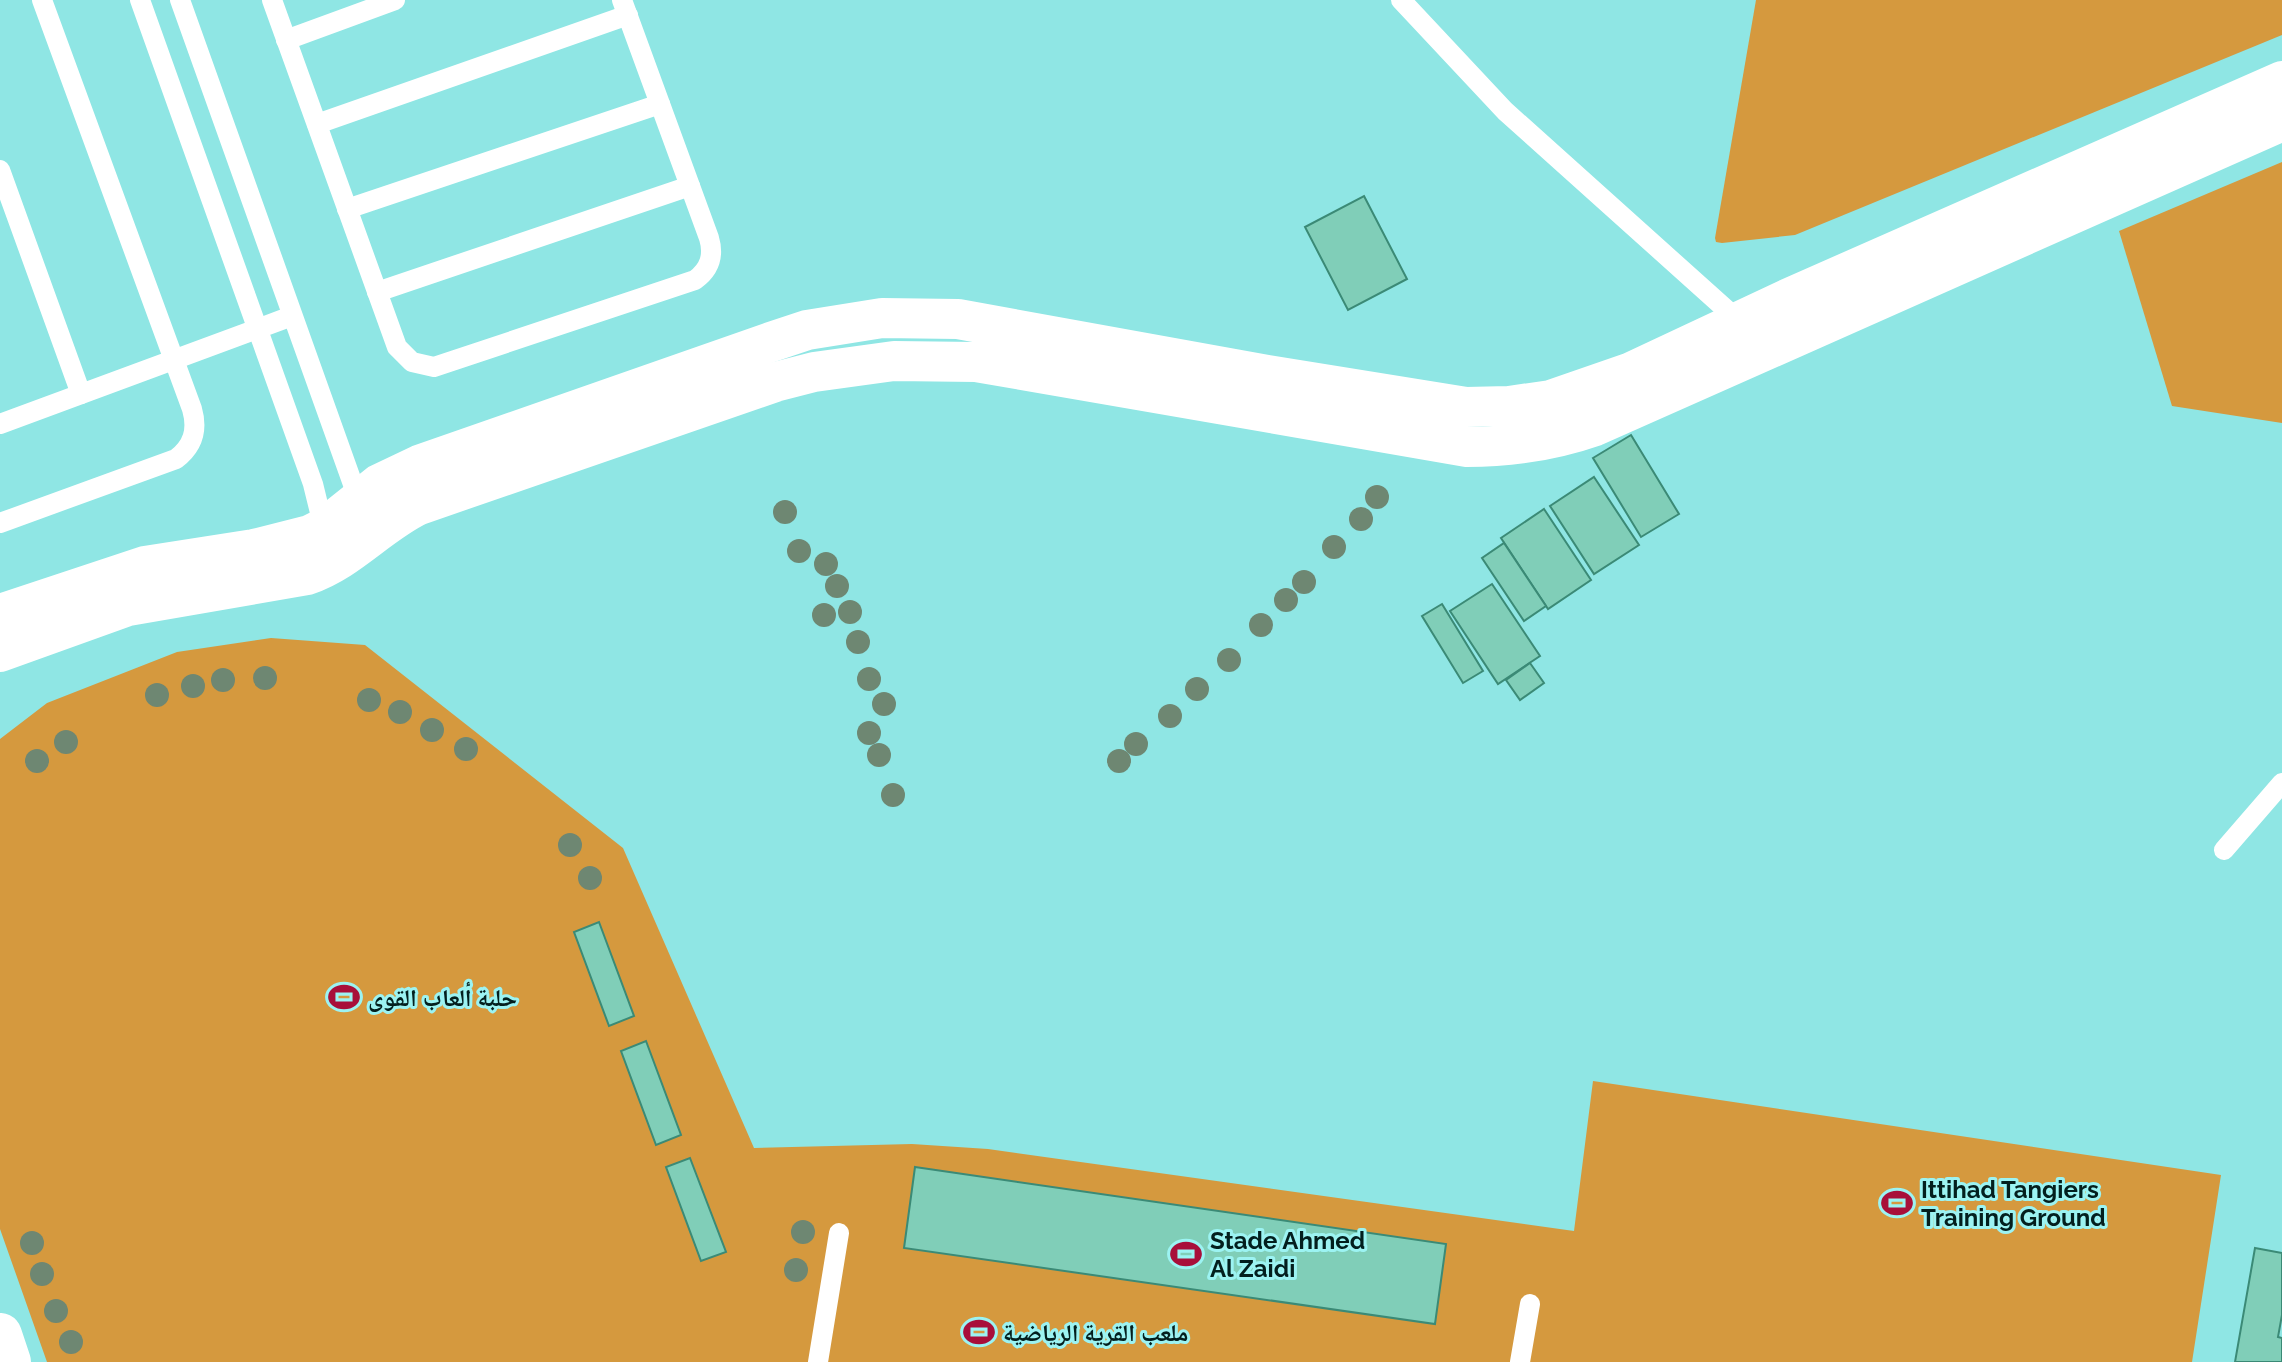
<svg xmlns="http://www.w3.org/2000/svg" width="2282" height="1362" viewBox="0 0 2282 1362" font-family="Raleway,'Noto Naskh Arabic',sans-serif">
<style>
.green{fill:#d5993e}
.building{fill:#80ceb8;stroke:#3b8a76;stroke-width:2}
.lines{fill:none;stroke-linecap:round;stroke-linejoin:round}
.service{stroke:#fff;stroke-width:20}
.minor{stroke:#fff;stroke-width:40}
.tertiary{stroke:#fff;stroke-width:44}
.tree{fill:#6e8772}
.labels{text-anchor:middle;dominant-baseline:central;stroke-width:6;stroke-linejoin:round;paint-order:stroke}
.poi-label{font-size:24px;font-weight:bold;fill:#031f1e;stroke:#9cf3f2;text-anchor:start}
</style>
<rect width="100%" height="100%" fill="#8fe6e4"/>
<g class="green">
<path d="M1756,0H2282V35L1795,235L1722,243L1716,242L1715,238Z"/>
<path d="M2282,162V423L2172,406L2119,231Z"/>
<path d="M271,638L365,645L623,848L754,1148L912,1144L988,1149L1574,1231L1593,1081L2221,1175L2192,1362H47L0,1229V739L47,703L177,652Z"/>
</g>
<g class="building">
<path d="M1364,196L1407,279L1348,310L1305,227Z"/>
<path d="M1631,435L1679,514L1641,537L1593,458Z"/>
<path d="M1594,477L1639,545L1594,574L1550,506Z"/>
<path d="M1544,509L1591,580L1548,609L1501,538Z"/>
<path d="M1504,543L1546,606L1524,621L1482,558Z"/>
<path d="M1492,584L1540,656L1498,684L1450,611Z"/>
<path d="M1442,604L1483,671L1463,683L1422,616Z"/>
<path d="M1530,663L1544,683L1520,700L1506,680Z"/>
<path d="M599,922L634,1016L609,1026L574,932Z"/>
<path d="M646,1041L681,1135L656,1145L621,1051Z"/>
<path d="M690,1158L726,1252L701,1261L666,1167Z"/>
<path d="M915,1167L1446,1244L1435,1324L904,1248Z"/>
<path d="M2255,1248L2282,1253V1315L2278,1337L2282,1338V1362H2235Z"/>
</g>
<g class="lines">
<g class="service">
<path d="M140,0L313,484L325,533"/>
<path d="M180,0L360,504"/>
<path d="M272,0L397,347L412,362L434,367L695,280C710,269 714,255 709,238L622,0"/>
<path d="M1401,0L1505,111L1739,321"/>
<path d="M286,40L395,0"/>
<path d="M317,124L628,15"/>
<path d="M0,170L81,394"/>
<path d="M347,209L660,104"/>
<path d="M377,292L690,186"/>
<path d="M0,424L292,316"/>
<path d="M0,523L176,459C193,446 198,430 192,409L42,0"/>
<path d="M2224,850L2282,783"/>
<path d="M818,1362L839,1233"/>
<path d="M1520,1362L1530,1304"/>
</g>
<g class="minor">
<path d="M0,614L145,566L254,549L310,535L324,528L379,484L419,465L771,342L807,330L882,318L958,319L1267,375L1466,407L1509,406L1551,400L1629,373L1789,298L2282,81"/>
<path d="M0,652L128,606L307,575C349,561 379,524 419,505L775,382L814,372L894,361L976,362L1467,447C1512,447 1552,441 1595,426L2282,121"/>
</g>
<path class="tertiary" d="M0,1335L9,1362"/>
</g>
<g class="tree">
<circle cx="1377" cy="497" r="12"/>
<circle cx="785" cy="512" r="12"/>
<circle cx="1361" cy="519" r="12"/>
<circle cx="1334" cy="547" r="12"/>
<circle cx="799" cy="551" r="12"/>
<circle cx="826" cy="564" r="12"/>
<circle cx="1304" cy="582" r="12"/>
<circle cx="837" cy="586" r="12"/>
<circle cx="1286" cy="600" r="12"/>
<circle cx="850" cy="612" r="12"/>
<circle cx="824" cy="615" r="12"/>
<circle cx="1261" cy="625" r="12"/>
<circle cx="858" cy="642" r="12"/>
<circle cx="1229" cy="660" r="12"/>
<circle cx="265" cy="678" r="12"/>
<circle cx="869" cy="679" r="12"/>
<circle cx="223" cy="680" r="12"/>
<circle cx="193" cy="686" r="12"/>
<circle cx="1197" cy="689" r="12"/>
<circle cx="157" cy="695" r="12"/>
<circle cx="369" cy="700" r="12"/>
<circle cx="884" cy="704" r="12"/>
<circle cx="400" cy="712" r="12"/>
<circle cx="1170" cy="716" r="12"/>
<circle cx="432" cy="730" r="12"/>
<circle cx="869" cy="733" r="12"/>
<circle cx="66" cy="742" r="12"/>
<circle cx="1136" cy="744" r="12"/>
<circle cx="466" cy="749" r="12"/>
<circle cx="879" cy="755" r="12"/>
<circle cx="37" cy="761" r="12"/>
<circle cx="1119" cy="761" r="12"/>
<circle cx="893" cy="795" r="12"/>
<circle cx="570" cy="845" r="12"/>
<circle cx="590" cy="878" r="12"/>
<circle cx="803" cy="1232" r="12"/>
<circle cx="32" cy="1243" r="12"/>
<circle cx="796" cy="1270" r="12"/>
<circle cx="42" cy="1274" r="12"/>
<circle cx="56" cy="1311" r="12"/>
<circle cx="71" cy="1342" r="12"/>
</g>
<defs>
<symbol id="stadium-bare" viewBox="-9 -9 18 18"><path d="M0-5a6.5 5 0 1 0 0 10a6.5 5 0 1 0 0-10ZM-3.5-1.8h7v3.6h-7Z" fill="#a80f3a" stroke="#9cf3f2" stroke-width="2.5" paint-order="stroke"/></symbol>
</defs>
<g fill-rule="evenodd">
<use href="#stadium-bare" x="322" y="975" width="44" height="44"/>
<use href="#stadium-bare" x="1875" y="1181" width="44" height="44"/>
<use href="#stadium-bare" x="1164" y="1232" width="44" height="44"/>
<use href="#stadium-bare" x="957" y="1310" width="44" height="44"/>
</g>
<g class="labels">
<g class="poi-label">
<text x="368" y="997">حلبة ألعاب القوى</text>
<text x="1921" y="1189">Ittihad Tangiers<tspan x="1921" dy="28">Training Ground</tspan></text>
<text x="1210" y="1240">Stade Ahmed<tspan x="1210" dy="28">Al Zaidi</tspan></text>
<text x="1003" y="1332">ملعب القرية الرياضية</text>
</g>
</g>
</svg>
